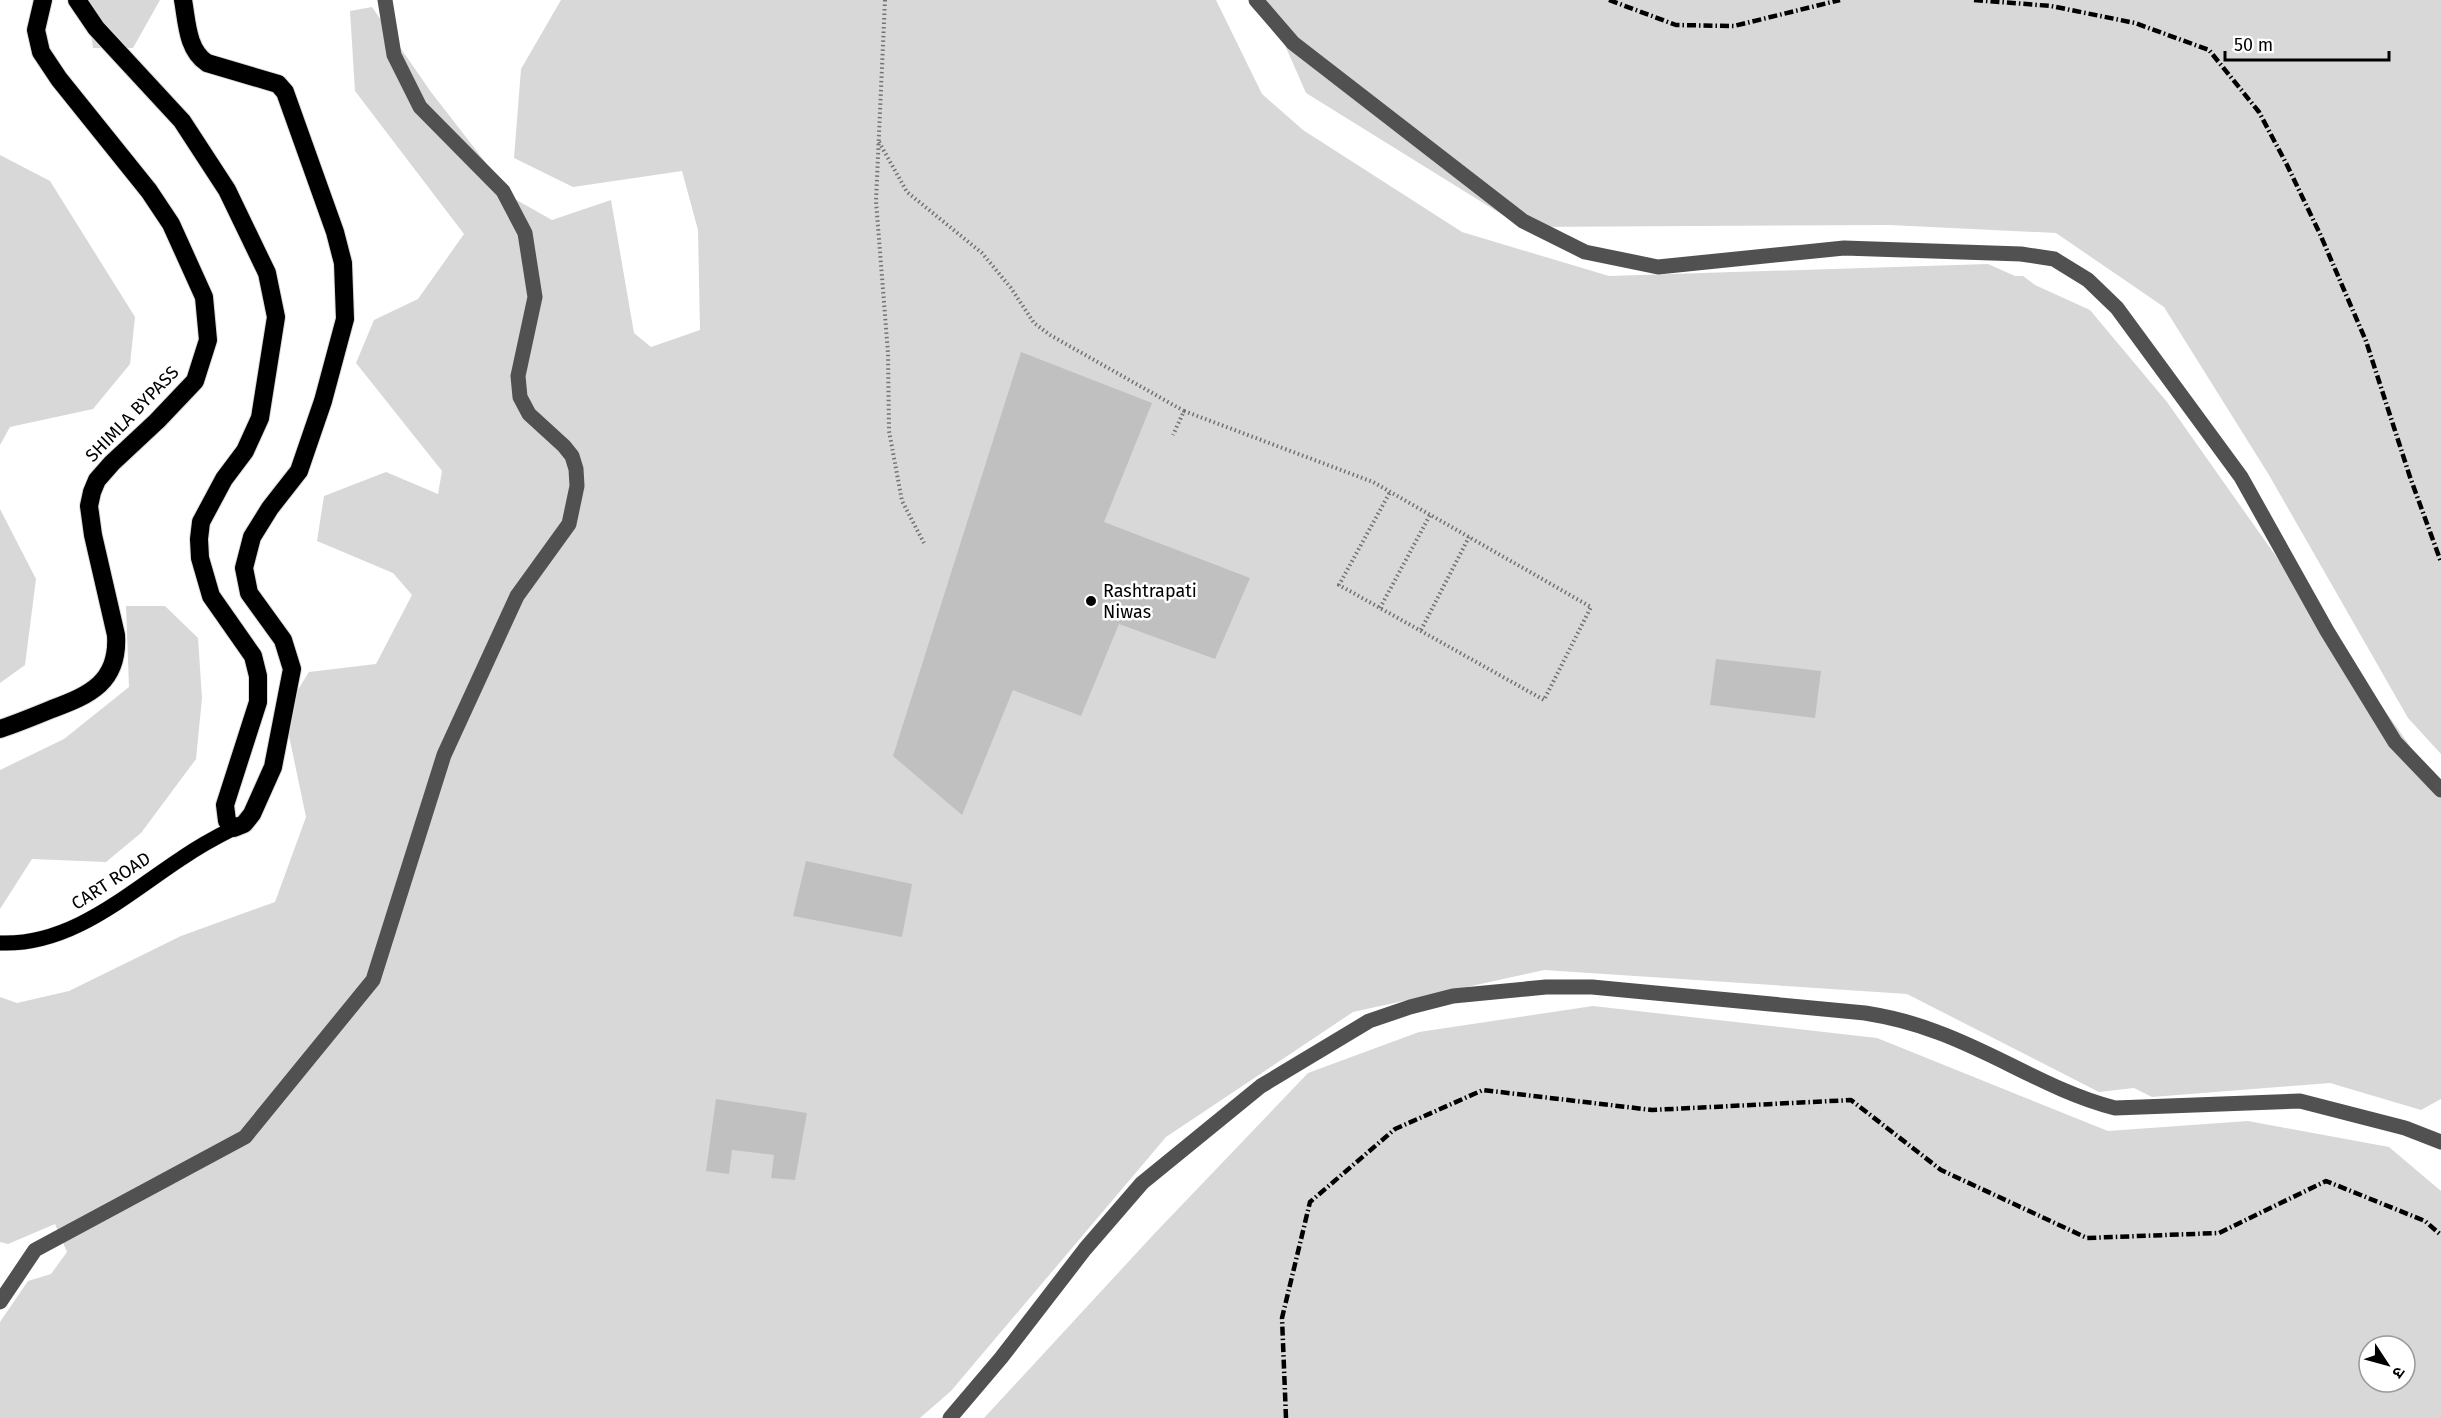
<svg xmlns="http://www.w3.org/2000/svg" width="2441" height="1418" viewBox="0 0 2441 1418" font-family="'Fira Sans','Noto Sans Devanagari',sans-serif">
<style>
.green{fill:#d8d8d8;fill-rule:evenodd}
.building{fill:#c0c0c0}
.lines{fill:none;stroke-linecap:round;stroke-linejoin:round}
.major-casing{stroke:#dbdbdb;stroke-width:16}
.highway-casing{stroke:#dbdbdb;stroke-width:20}
.path{stroke:#737373;stroke-width:4;stroke-dasharray:1.5 3;stroke-linecap:butt}
.minor{stroke:#515151;stroke-width:15}
.major{stroke:#000;stroke-width:15}
.highway{stroke:#000;stroke-width:18}
.rail{stroke:#000;stroke-width:4.5;stroke-dasharray:9 3 1.5 3;stroke-linecap:butt}
.poi-dot{fill:#000;stroke:#fff;stroke-width:2}
.labels{text-anchor:middle;dominant-baseline:central;stroke-width:5;stroke-linejoin:round;paint-order:stroke}
.street-label{font-size:18px;fill:#000;stroke:#fff}
.poi-label{font-size:18px;fill:#000;stroke:#fff;text-anchor:start}
</style>
<rect width="100%" height="100%" fill="#fff"/>
<g class="green">
<path d="M86,0H160L133,48H93Z"/>
<path d="M561,0H1216L1262,94L1303,130L1462,232L1609,276L1988,264L2015,276H2023L2035,285L2090,310L2167,402L2441,790V1099L2421,1110L2330,1083L2152,1097L2134,1088L2099,1092L1907,994L1544,970L1353,1012L1166,1137L951,1391L920,1418H0V1322L28,1281L51,1274L67,1252L55,1224L8,1244L0,1242V997L17,1003L69,991L181,936L275,902L306,817L284,712L309,672L376,664L412,595L393,573L317,541L324,496L386,472L438,494L442,471L356,363L374,320L418,299L464,234L355,91L350,11L372,7L431,92L513,198L552,220L611,200L634,333L651,347L700,330L698,230L682,171L573,187L514,158L521,69Z"/>
<path d="M1265,0H2441V754L2408,718L2269,475L2164,307L2056,233L1889,225L1522,227L1306,93Z"/>
<path d="M0,155L50,181L135,317L130,364L93,409L10,427L0,445Z"/>
<path d="M0,509L36,579L25,665L0,683Z"/>
<path d="M126,606H165L198,638L202,698L196,759L141,833L106,862L32,859L0,909V770L64,739L129,687Z"/>
<path d="M1593,1006L1877,1038L2108,1131L2248,1121L2389,1147L2441,1191V1418H984L1155,1233L1308,1073L1419,1032ZM2369,1346H2405V1382H2369Z"/>
</g>
<g class="building">
<path d="M1021,352L1152,403L1104,522L1250,578L1215,659L1119,624L1081,716L1013,690L962,815L893,756Z"/>
<path d="M1716,659L1821,671L1815,718L1710,705Z"/>
<path d="M806,861L912,884L902,937L793,916Z"/>
<path d="M716,1099L807,1113L795,1180L771,1178L774,1155L732,1150L729,1174L706,1171Z"/>
</g>
<g class="lines">
<defs>
<path id="major" d="M0,943C71,946 127,894 182,858C198,847 216,837 234,828"/>
<g id="highway">
<path d="M77,0L96,28L182,121L227,190L267,273L276,317L260,418L245,451L224,479L201,522L199,539L200,558L211,596L253,656L258,676V702L225,805L227,821L234,828L244,824L252,814L273,767L292,669L283,640L249,593L244,568L252,537L270,508L299,471L323,401L345,319L343,263L335,232L285,92L278,84L207,63C187,50 187,22 183,0"/>
<path d="M0,729C18,723 35,716 52,709C90,695 119,682 116,635L93,535L89,506L92,492L97,480L112,463L157,421L195,381L208,340L204,297L171,224L149,191L59,79L41,52L36,30L43,0"/>
</g>
</defs>
<use href="#major" class="major-casing"/>
<use href="#highway" class="highway-casing"/>
<g class="path">
<path d="M885,0L876,201L888,353L889,431L902,501L924,543"/>
<path d="M879,142L907,192L982,253L1011,288L1034,323L1050,335L1184,411L1173,435"/>
<path d="M1184,411L1373,482L1591,607L1544,700L1339,585L1390,492"/>
<path d="M1380,608L1430,515"/>
<path d="M1421,630L1469,537"/>
</g>
<g class="minor">
<path d="M1256,0L1293,43L1523,221L1585,252L1658,267L1844,248L2021,254L2054,259L2088,280L2117,308L2241,477L2327,631L2395,742L2441,790"/>
<path d="M0,1302L35,1250L245,1137L373,980L444,755L517,596L569,524L577,486L576,469L572,456L564,446L529,414L520,397L518,376L535,297L525,233L503,191L420,107L394,55L385,0"/>
<path d="M950,1418L1001,1358L1085,1249L1142,1183L1261,1086L1369,1021L1410,1007L1453,996L1546,987H1592L1865,1013C1890,1017 1914,1023 1937,1032C1998,1054 2052,1092 2115,1108L2300,1101L2405,1128L2441,1142"/>
</g>
<use href="#major" class="major"/>
<use href="#highway" class="highway"/>
<g class="rail">
<path d="M1609,0L1676,25L1734,26L1840,0"/>
<path d="M1974,0L2051,6L2135,23L2209,50L2259,112L2287,165L2320,234L2366,341L2410,477L2441,562"/>
<path d="M1286,1418L1282,1318L1310,1202L1395,1129L1483,1090L1652,1110L1851,1100L1941,1170L2087,1238L2219,1233L2326,1181L2425,1221L2441,1235"/>
</g>
</g>
<circle class="poi-dot" cx="1091" cy="601" r="6"/>
<g class="labels">
<g class="street-label">
<text transform="translate(132 414) rotate(-46)">SHIMLA BYPASS</text>
<text transform="translate(111 881) rotate(-33)">CART ROAD</text>
</g>
<g class="poi-label">
<text x="1103" y="591">Rashtrapati<tspan x="1103" dy="21">Niwas</tspan></text>
</g>
</g>
<g transform="translate(2387 1364) rotate(126)"><circle r="28" fill="#ffffff" stroke="#999999" stroke-width="1.5"/>
<path d="M0-4.5L10 22L0 15L-10 22Z" fill="#000000"/>
<text y="-9" font-size="16" font-weight="bold" text-anchor="middle" fill="#000000">उ</text>
</g>
<path d="M2225 51v9h164v-9" fill="none" stroke="#000000" stroke-width="3"/>
<text x="2234" y="51" font-size="18" fill="#000000" stroke="#ffffff" stroke-width="4.5" paint-order="stroke">50 m</text>
</svg>
